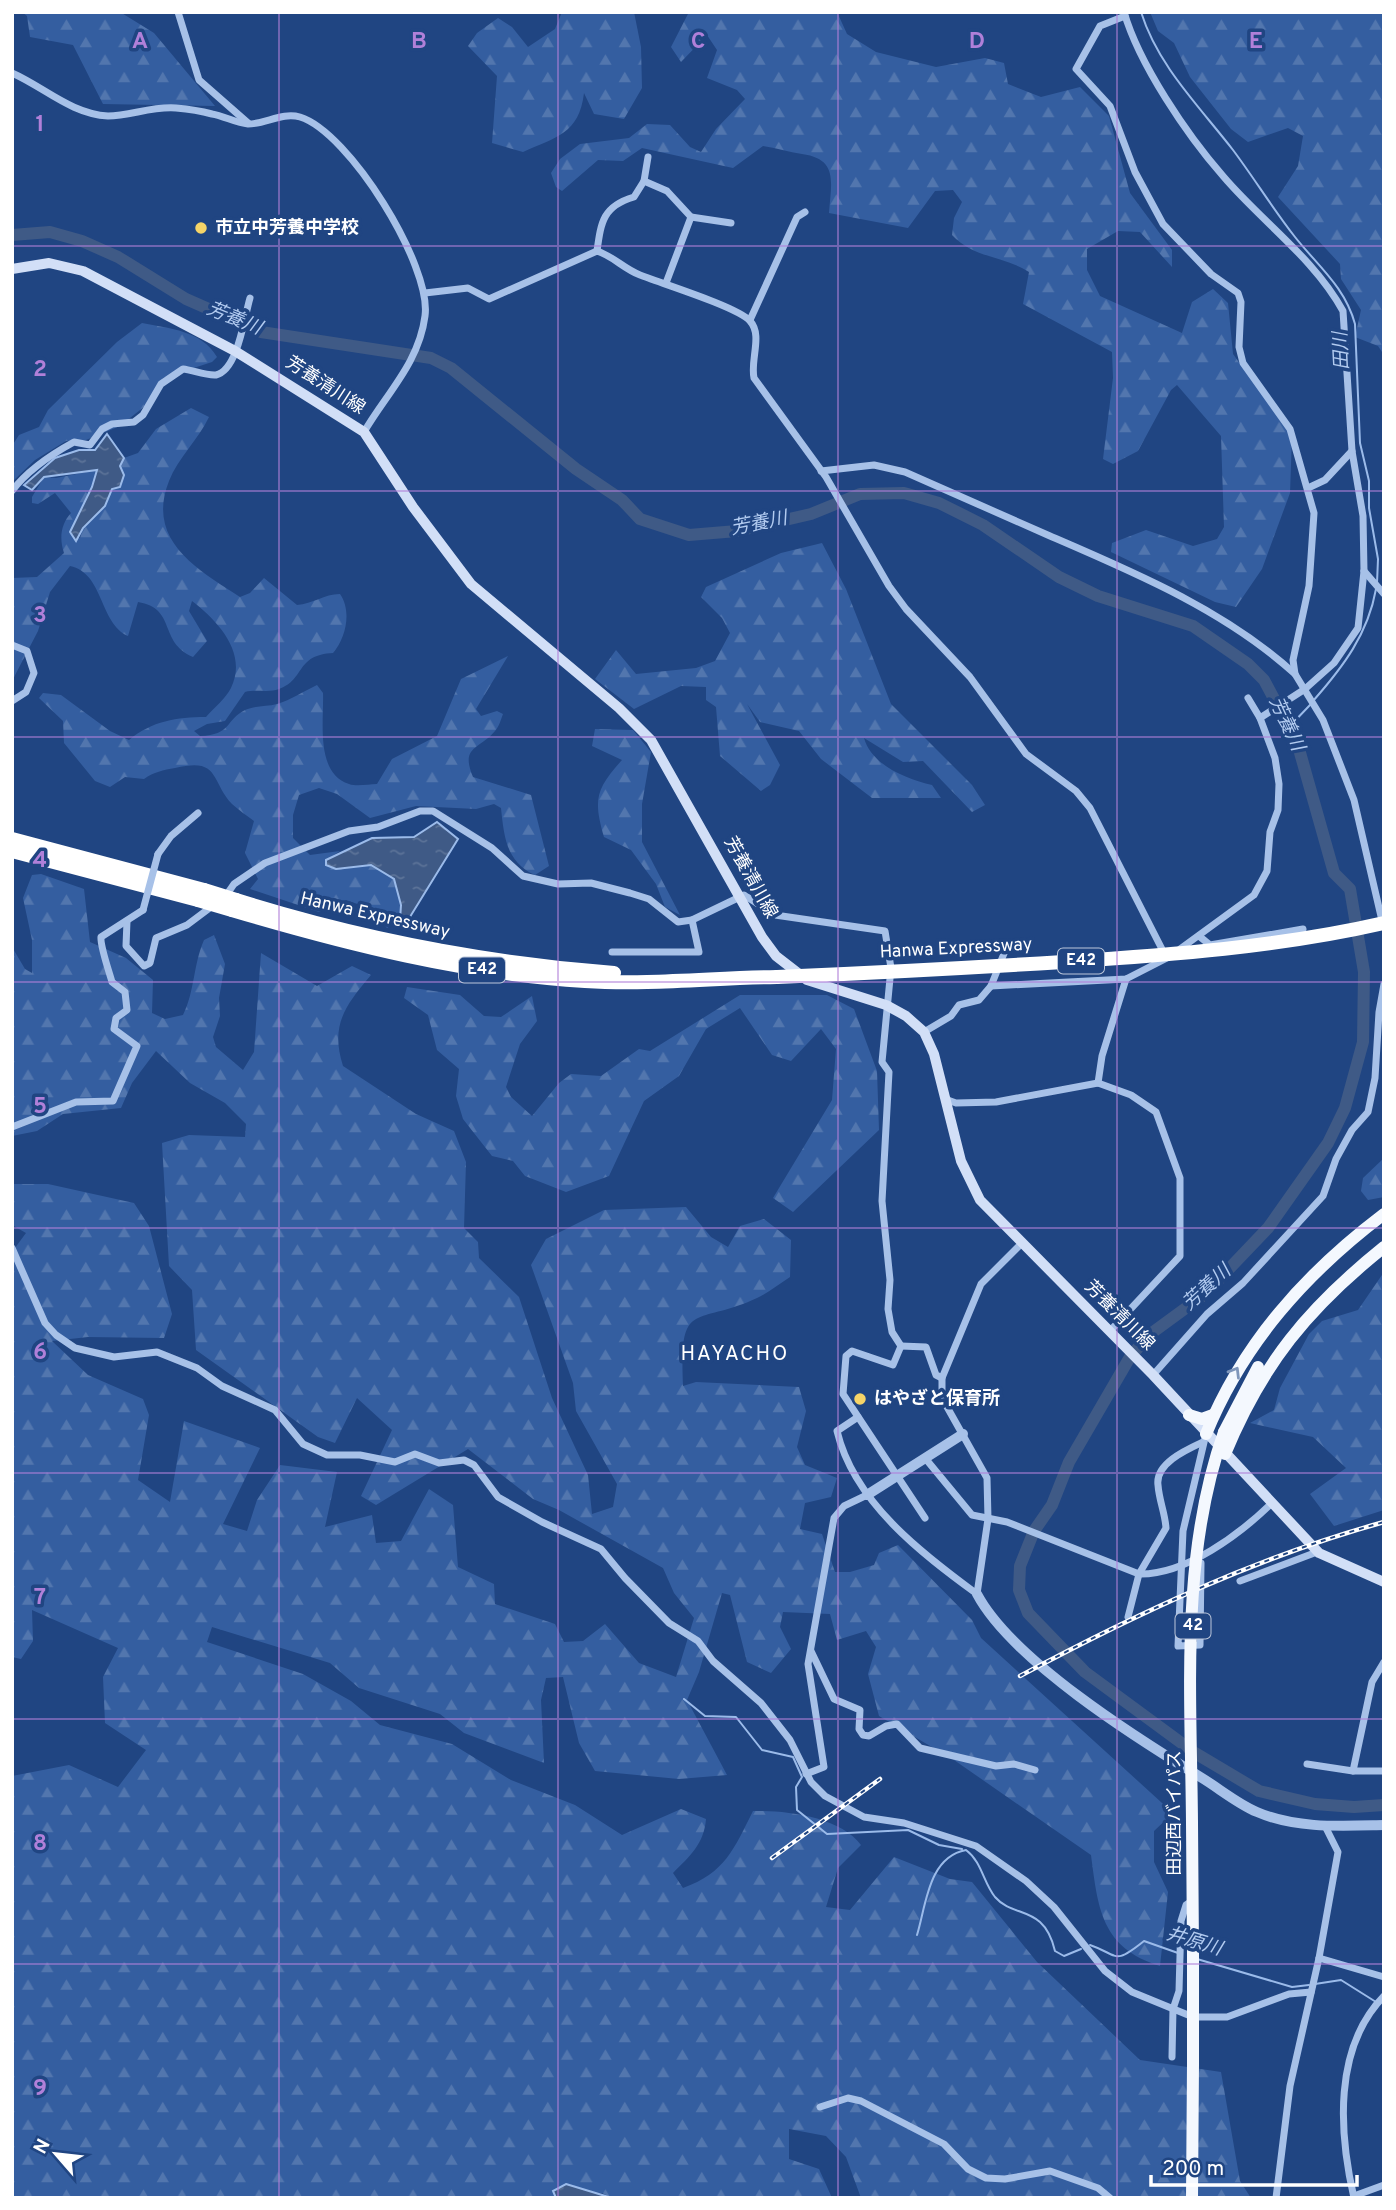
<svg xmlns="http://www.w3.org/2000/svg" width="1396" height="2210" viewBox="0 0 1396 2210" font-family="Overpass,'Noto Sans JP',sans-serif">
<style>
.forest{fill:url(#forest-firs)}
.water{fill:url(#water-ripples);stroke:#9bbbea;stroke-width:2}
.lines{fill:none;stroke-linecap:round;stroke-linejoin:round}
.stream{stroke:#9bbbea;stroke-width:2}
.river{stroke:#3f5a86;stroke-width:12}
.minor{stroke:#a7c1e8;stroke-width:7}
.tertiary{stroke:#a7c1e8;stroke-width:10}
.secondary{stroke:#d2dff7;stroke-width:10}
.trunk{stroke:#f4f8fe;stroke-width:12}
.motorway{stroke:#fff;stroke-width:14}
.rail-casing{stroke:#fff;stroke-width:4.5}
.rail{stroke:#204582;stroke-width:2;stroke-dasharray:5;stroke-linecap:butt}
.minor-bridge{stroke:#a7c1e8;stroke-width:7}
.trunk-bridge{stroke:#f4f8fe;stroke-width:12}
.motorway-bridge{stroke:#fff;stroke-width:14}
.oneway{stroke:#7f96ba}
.grid{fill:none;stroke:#b080d9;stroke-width:2;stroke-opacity:0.55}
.poi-dot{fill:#f5d468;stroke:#204582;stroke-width:2.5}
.labels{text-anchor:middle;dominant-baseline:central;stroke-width:7;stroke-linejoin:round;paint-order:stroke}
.shield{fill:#204582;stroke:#bcc7da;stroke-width:2}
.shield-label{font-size:16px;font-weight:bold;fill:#fff}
.poi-label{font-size:18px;font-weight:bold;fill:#fff;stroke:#204582;text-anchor:start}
.street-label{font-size:18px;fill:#fff;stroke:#204582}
.water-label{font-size:19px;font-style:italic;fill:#b2cbf0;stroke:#204582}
.quarter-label{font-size:21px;letter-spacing:2px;fill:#fff;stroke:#204582}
.grid-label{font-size:23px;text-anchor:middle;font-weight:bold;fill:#b080d9;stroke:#204582;stroke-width:7;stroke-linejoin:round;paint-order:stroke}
</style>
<defs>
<pattern id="forest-firs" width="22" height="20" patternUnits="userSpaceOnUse" patternTransform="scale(1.75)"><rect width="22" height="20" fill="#345ea0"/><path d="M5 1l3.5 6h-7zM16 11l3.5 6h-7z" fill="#5276ae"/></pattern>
<pattern id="water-ripples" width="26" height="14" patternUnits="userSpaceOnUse" patternTransform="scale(1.75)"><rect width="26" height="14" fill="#3f5a86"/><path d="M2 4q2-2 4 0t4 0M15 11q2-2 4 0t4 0" fill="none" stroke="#5c7398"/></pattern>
</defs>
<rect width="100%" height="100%" fill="#204582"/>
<g class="forest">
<path d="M22,12H120L154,33L215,106L103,104L73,45L30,37L27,16Z"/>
<path d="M562,12H634L641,47L642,88L624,119L594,114L584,93C579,134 556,137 523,152L492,143L497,76L468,46L477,33L498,18L512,27L528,47L555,29Z"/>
<path d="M689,12H837L847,34L876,52L936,67L985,58L1004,63L1008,84L1041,97L1080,87L1109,116L1130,193L1172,250V267L1140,232L1118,231L1087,249V270L1100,296L1182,333L1192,302L1213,289L1228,303L1233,354L1292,436L1290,493L1262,569L1236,607L1215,602L1111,552L1112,543L1146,530L1193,546L1217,539L1224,527L1221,436L1177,385L1171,390L1138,451L1113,464L1103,459L1113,378L1112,352L1023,304L1029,272C1002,255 975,259 952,235L954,218L962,202L953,190L935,191L908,228L829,213C831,183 839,159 802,154C789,152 776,148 763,146L733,168L642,148L623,161L598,160L562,191L556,187L551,173L560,159L580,144L629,138L647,124L670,125L690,147L701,152L716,129L745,99L737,90L707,78L717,50L707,35L681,62L671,47Z"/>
<path d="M1150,12H1384V355L1378,346L1355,337L1361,310L1341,279L1340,264L1278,197L1298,166L1303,136L1288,128L1248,142L1231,129L1190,77L1174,43L1158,31Z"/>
<path d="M142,323C170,329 201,330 217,357L212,362L163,378L145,406L120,426L86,440L66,441L35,460L12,482V446L19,435L39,427L48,410L117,342Z"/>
<path d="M191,408L209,417C198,440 178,458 169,481C145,541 199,570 240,597L250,593L264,578L297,605C313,604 324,594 340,594C352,611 346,638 333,653C295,655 306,679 279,689C269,693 255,689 245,692L225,721L207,724L194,731L200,736C232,735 225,720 245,710C256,705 267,707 277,704C291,700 304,691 317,685L323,693C324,722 315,773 349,784C357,787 369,784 377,784L392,759L437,736L461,679L508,656L476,709L481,716L497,711L503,714C501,719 499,727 495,731C479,750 460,746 473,777L531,795L549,866L535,875C506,862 504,836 501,808L494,804L476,809L416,806L370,818L337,794L319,788L299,795L293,815V838L310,855L340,851L326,860V865L336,869L371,865L394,879L401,905L400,920L387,928L369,908L346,900L319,912L250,889L258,879L245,853L254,821C247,816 239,810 232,804C210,780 220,757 175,768C163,770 154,772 144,779L125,777L110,787L95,781L64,743L63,721L39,698L43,693L61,695L110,731L129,740C152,721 177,717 206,717C214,708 226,698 231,688C248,653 218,621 192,601L189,611L207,641L193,657C158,642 177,608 138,602L128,636C99,623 104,573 70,566L50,592L38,631L12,681V578L37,577L64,553C59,538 61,524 71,513L55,493L38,504L32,503V497L44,477L56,478L97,470L92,487L70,532L80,538L83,528L105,506L124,458L138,453L156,429Z"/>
<path d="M822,543L846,589L891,704L972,785L985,805L972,812L923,761L903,762L864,738C872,766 907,779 932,785L941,798H872L821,759L799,731L760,722L747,704L780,765L770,785L761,791L720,756L716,707L706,700V687L681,686L634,709L595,679L616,650L636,674L696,668L715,661L730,633L722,618L701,597L706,587L781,553Z"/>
<path d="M595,729L633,730L651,752L642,804V842L680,915L665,907L656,884L631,850L604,837C593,799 596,789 622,760L592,746Z"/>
<path d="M41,874L84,889L90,942L126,958L153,980L152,1013L165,1019L183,1015C195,991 193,965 204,940L214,935L225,964L219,998L220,1016L213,1037L216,1047L243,1070L254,1052L261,953L317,986L352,966L371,975C345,1006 330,1025 343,1066L416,1114L454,1131L466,1162L464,1228L478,1242L479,1258L519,1297L552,1398L588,1475L592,1514L613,1507L617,1484L576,1411L573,1383L531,1265L546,1239L604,1210L686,1207L711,1237L728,1247L740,1226L764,1219L791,1240L790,1277C779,1284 768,1293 757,1298C695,1327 679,1297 683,1386L696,1382L799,1387L806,1411L797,1447L805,1465L837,1478L831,1497L805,1503L800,1529L822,1534L835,1572H850L874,1565L879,1553L898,1545L972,1620L981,1638L1173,1813L1154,1831V1862L1168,1892L1160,1966C1101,1948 1098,1908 1091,1855L954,1760L879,1716L868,1674L876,1647L866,1631L837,1640L830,1614L783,1612L780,1627L791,1649L771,1673L747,1662L730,1595L722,1593L699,1672L687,1700L727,1775L679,1779L595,1771L579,1743L563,1677L546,1678L541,1700L544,1763L464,1733L440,1714L359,1688L330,1663L212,1627L207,1642L303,1674L351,1701L380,1725L452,1744L511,1780L575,1805L622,1835L681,1809L706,1819C704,1844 690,1856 673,1873L683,1888C725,1873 734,1849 753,1811C786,1810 841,1817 861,1845L838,1868L826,1907L850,1910L894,1857L950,1879L972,1882L1037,1962L1140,2060L1221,2072L1240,2181L1251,2198H861L846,2157L826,2136L789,2129V2159L819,2169L832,2198H612L602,2193L553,2191L556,2198H12V1776L69,1765L118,1787L146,1750L105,1723L103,1677L118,1648L32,1610L33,1641L21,1659L12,1657V1252L26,1233L12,1225V1184H48L134,1203L149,1226L172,1314L164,1338L88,1337L52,1341L88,1375L143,1399L149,1415L138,1480L170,1502L184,1421L260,1448L223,1524L247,1531L257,1500L280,1465L337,1472L325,1527L372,1515L376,1543L401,1541L429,1489L453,1505L458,1567L494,1584L495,1604L555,1624L564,1642L583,1641L605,1624L639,1663L676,1677L694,1618L674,1593L663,1568L559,1510L533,1499L468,1449L376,1505L361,1496L392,1430L357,1398L335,1443L318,1437L196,1350L192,1290L169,1266L162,1143L189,1135L245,1137L246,1124L225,1103L190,1083L156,1051L132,1083L121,1108L63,1114L37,1131L12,1136V947L25,969L32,973V940L23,898L32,875Z"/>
<path d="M407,987L460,995L484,1016L501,1017L532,996L537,1021L520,1044L506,1087L511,1097L532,1116L559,1083L571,1074L601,1076L639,1049L650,1051L740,995H827L854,1009L877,1071L879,1130L793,1212L773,1198L832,1100L836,1049L821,1029L791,1061L772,1055L740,1008L706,1029L679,1076L644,1101L609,1176L566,1192L525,1176L513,1161L492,1156L463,1119L456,1096L459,1069L437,1050L428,1015L404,998Z"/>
<path d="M1384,1158V1197L1368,1200L1361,1191L1363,1178Z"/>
<path d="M1384,1272V1510L1334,1526L1310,1494L1346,1468L1313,1437L1250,1423L1274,1410L1280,1388L1309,1334L1322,1321L1358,1310Z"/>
</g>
<g class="water">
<path d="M107,434L124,458L120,466L124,475L120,487L112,489L105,506L83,528L76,541L70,532L92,487L97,470L44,477L32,490L24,485L55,458L79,450H95Z"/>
<path d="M437,822L458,839L405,925L400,920L401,905L394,879L371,865L336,869L326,865V860L372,838L414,837Z"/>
<path d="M566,2184L612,2198H556L553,2191Z"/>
</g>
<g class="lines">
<g class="stream">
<path d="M1141,12C1158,66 1199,106 1233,150C1254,178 1273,209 1295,237C1318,266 1345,287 1355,324L1360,443L1369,481V508L1378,559L1377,583"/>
<path d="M1313,701C1343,667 1368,634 1376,589"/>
<path d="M1289,727L1310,705"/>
<path d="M684,1699L705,1716L736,1717L762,1750L793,1757L802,1777L796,1787L797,1810L827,1834L908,1830L939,1845L962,1849"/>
<path d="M917,1935C926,1906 928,1857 966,1850C982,1862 983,1882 995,1897C1014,1919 1044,1904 1055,1951L1064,1956L1081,1949"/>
<path d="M1090,1945C1119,1955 1113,1966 1144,1941L1178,1953"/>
<path d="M1197,1959L1292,1987L1309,1985"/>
<path d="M1315,1984L1341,1980L1376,2002"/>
</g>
<path class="river" d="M12,235L50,232L82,241L118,257L186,299L261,332L431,358L451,368L576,469L622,500L640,519L689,535L737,531L811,514L860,494L904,493L939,503L983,525L1059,577L1098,596L1193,626L1248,664L1264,680L1297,742L1334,873L1350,889L1364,972L1363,1042L1345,1108L1328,1143L1268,1228L1205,1294L1149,1335L1130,1357L1069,1462L1052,1505L1034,1531L1020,1566L1019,1590L1028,1613L1085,1672L1195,1753L1259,1791L1315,1804L1354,1807L1384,1805"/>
<g class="minor">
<path d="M178,12L199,80L248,123"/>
<path d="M1124,12C1139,64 1187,135 1223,176C1261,221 1314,258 1343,311L1352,451L1363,516L1364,571L1358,628L1334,663L1305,689L1260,718L1275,758L1279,784L1278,810L1270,832L1267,871L1254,895L1180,949"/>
<path d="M1125,16L1100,26L1076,69L1110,106L1135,172L1163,224L1211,274L1238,293L1241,302L1239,347L1243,363L1290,429L1314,513L1309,586L1293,660L1295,674L1323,720L1354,800L1383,925"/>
<path d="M12,73C44,87 71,114 108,116C130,116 152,106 176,108C188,109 201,111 212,114C224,116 236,123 248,124C266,124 282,112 300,117C349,132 432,266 425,316C419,363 386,394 364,432"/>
<path d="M644,181L648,157"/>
<path d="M691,217L731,223"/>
<path d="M597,251C601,222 603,206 634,197L644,181L667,191L691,217L666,283"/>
<path d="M425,293L468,288L489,299L597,251C613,256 624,269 640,275C660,283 738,307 750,321C763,335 750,360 754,378L826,477L889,586L906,609L970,677L1026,754L1076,791L1090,808L1165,955"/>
<path d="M750,320L797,217L805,212"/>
<path d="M821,471L874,465L905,472C953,493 1002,515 1050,536C1136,573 1226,611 1295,674"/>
<path d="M1308,488L1325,480L1352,451"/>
<path d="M12,491C27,471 52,454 74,442L90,445L102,429L112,424L134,422L143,415L161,384L183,369C192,370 207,376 216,375C238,370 244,318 250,298"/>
<path d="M1364,571L1384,594"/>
<path d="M12,645L27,651L34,673L26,692L12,701"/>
<path d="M1248,698L1260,718"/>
<path d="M158,854L171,836L198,813"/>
<path d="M225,897L234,884L265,863L349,831L378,827L420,811H433L492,848L523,876L558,884L591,883L630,893L649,899L678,922L692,920L744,895L775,915L885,931L891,968L882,1062L889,1072L882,1201L890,1280L888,1309L892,1332L901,1346L893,1365L852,1351L846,1356L843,1394L925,1518"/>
<path d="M127,921L126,946L144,966L150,963L156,938L187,925L215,904"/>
<path d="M1199,936L1210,945L1303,929"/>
<path d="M612,952H699L692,920"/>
<path d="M991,986L1126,979L1167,958"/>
<path d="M924,1032L951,1016L959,1005L979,1000L991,986L1005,951"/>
<path d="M1098,1083L1102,1056L1126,979"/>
<path d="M945,1099L956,1103L996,1102L1098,1083L1131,1095L1156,1112L1180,1178V1256L1110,1331"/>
<path d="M12,1127L76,1102L113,1101L137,1046L114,1029L116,1018L127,1010L125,992L112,982C109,971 100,946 101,937L143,910"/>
<path d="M12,1248L45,1323L56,1335L75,1348L114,1357L157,1352L197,1368L222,1386L275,1410L303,1444L327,1455H360L395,1462L415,1454L439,1463L464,1460L474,1465L498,1497L542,1522L601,1549L625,1578L669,1623L698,1641L713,1661L761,1703L790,1740L811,1782L825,1796L864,1817L904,1823L976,1846L1026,1881L1054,1907L1105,1971L1132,1992L1193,2017H1227L1289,1994L1311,1992"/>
<path d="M901,1346L926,1347L936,1375L942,1378"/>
<path d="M1153,1375L1207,1314L1243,1283L1323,1196L1336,1159L1352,1130L1368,1112L1375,1078L1379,1012L1384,984"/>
<path d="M858,1417L837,1431C854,1502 921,1553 977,1594L988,1519L987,1478L942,1398V1378L981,1284L1021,1244"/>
<path d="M925,1458L972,1515L1007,1522L1139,1574C1186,1575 1240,1534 1272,1503"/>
<path d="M1201,1563L1200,1645L1178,1646L1183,1531L1206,1434"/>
<path d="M1240,1581L1317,1552"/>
<path d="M1128,1617L1139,1574L1166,1528C1165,1513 1159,1500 1158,1485C1155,1463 1188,1449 1203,1442"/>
<path d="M811,1651L834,1699L860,1710L859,1729L863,1735L869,1736L886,1726L897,1724L920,1748L996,1766L1014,1764L1035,1770"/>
<path d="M1307,1764L1353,1771H1384"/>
<path d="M1353,1771L1372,1682L1384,1662"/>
<path d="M806,1774L824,1767L808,1664L834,1518L844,1506L867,1495"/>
<path d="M1319,1958L1384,1977"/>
<path d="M1172,2057L1173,2009L1179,1991L1181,1921L1186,1905L1192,1901"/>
<path d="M820,2107L848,2098L861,2101L944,2144L968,2169L986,2178L1005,2179L1050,2171L1098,2188L1110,2198"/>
<path d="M1354,2196L1384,2185"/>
<path d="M1276,2198L1290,2086L1319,1958L1338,1852L1325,1826"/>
<path d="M1354,2198C1339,2133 1333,2048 1384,1996"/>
</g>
<g class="tertiary">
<path d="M867,1495L963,1434"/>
<path d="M977,1594C1012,1660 1138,1739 1202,1778C1220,1789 1238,1804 1257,1812C1296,1829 1342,1826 1384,1825"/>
</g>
<path class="secondary" d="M12,269L49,263L83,271L235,351L364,432L413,507L471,584L619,708L651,740L762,937L776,956L807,980L886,1005L906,1016L924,1032L934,1054L961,1161L980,1200L1153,1375L1319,1553L1384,1582"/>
<g class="trunk">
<path d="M1189,1415L1202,1419L1213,1415"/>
<path d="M1224,1432L1258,1367"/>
<path d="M1206,1434C1243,1343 1306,1273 1384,1214"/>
<path d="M1225,1454C1262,1364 1308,1308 1384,1247"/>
<path d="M1192,1823L1193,1951"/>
<path d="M1192,2198L1193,2064"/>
</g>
<g class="motorway">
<path d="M12,839L204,890"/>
<path d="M12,851L198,900"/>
<path d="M236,900C360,939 485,963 614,973"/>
<path d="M232,910C347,944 465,974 585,981C649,985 713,978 777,977"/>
</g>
<defs>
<g id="rail">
<path d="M1020,1676C1136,1614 1257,1557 1384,1522"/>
<path d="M772,1858L880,1779"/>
</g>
</defs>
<use href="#rail" class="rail-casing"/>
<use href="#rail" class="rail"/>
<path class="minor-bridge" d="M143,910L158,854"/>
<g class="trunk-bridge">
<path d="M1192,1823C1191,1693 1180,1556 1224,1432"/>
<path d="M1193,2064V1951"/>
</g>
<g class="motorway-bridge">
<path d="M204,890L236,900"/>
<path d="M198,900L232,910"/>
<path d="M777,977C872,973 967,968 1063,962C1170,955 1279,947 1384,923"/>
</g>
</g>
<defs><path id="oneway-chevron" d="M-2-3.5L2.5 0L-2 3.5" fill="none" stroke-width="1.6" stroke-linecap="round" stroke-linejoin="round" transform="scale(1.75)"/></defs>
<use class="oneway" href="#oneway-chevron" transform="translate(1235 1372) rotate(-59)"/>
<path class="grid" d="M279,12V2198M558,12V2198M838,12V2198M1117,12V2198M12,246H1384M12,491H1384M12,737H1384M12,982H1384M12,1228H1384M12,1473H1384M12,1719H1384M12,1964H1384"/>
<g class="poi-dot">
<circle cx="201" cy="228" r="7"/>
<circle cx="860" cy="1399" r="7"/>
</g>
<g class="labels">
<g class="shield">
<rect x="1058" y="948.5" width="46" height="25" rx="5"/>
<rect x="459" y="957.5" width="46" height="25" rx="5"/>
<rect x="1175.5" y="1613.5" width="35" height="25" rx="5"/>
</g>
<g class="shield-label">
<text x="1081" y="961">E42</text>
<text x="482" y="970">E42</text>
<text x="1193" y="1626">42</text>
</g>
<g class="poi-label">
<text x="215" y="228">市立中芳養中学校</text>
<text x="874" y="1399">はやざと保育所</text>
</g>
<g class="street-label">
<text transform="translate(325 386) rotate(33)">芳養清川線</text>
<text transform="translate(750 878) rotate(61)">芳養清川線</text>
<text transform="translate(375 916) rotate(13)">Hanwa Expressway</text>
<text transform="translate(956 949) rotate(-3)">Hanwa Expressway</text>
<text transform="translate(1119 1316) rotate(45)">芳養清川線</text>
<text transform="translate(1175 1813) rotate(-90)">田辺西バイパス</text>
</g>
<g class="water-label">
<text transform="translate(234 319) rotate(22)">芳養川</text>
<text transform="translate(1342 351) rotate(-93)">田川</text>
<text transform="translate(759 524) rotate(-11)">芳養川</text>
<text transform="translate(1286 724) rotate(65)">芳養川</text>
<text transform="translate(1207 1288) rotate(-42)">芳養川</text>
<text transform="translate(1194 1942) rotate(17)">井原川</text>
</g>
<g class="quarter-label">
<text x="735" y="1354">HAYACHO</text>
</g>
</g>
<g class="grid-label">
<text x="140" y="48">A</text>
<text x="419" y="48">B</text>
<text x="698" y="48">C</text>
<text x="977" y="48">D</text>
<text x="1256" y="48">E</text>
<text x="40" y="131">1</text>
<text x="40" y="376">2</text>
<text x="40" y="622">3</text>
<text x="40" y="867">4</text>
<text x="40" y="1113">5</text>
<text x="40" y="1359">6</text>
<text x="40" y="1604">7</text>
<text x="40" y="1850">8</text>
<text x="40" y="2095">9</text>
</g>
<rect width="1396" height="2210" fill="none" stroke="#ffffff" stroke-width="28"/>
<g transform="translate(56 2154) rotate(298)" stroke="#204582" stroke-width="5" paint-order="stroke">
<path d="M0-5L12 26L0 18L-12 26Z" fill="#ffffff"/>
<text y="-10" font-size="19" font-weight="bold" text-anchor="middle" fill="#ffffff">N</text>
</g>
<path d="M1151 2175v10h206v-10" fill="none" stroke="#ffffff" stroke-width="3.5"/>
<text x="1162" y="2175" font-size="21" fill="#ffffff" stroke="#204582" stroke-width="5" paint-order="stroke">200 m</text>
</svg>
